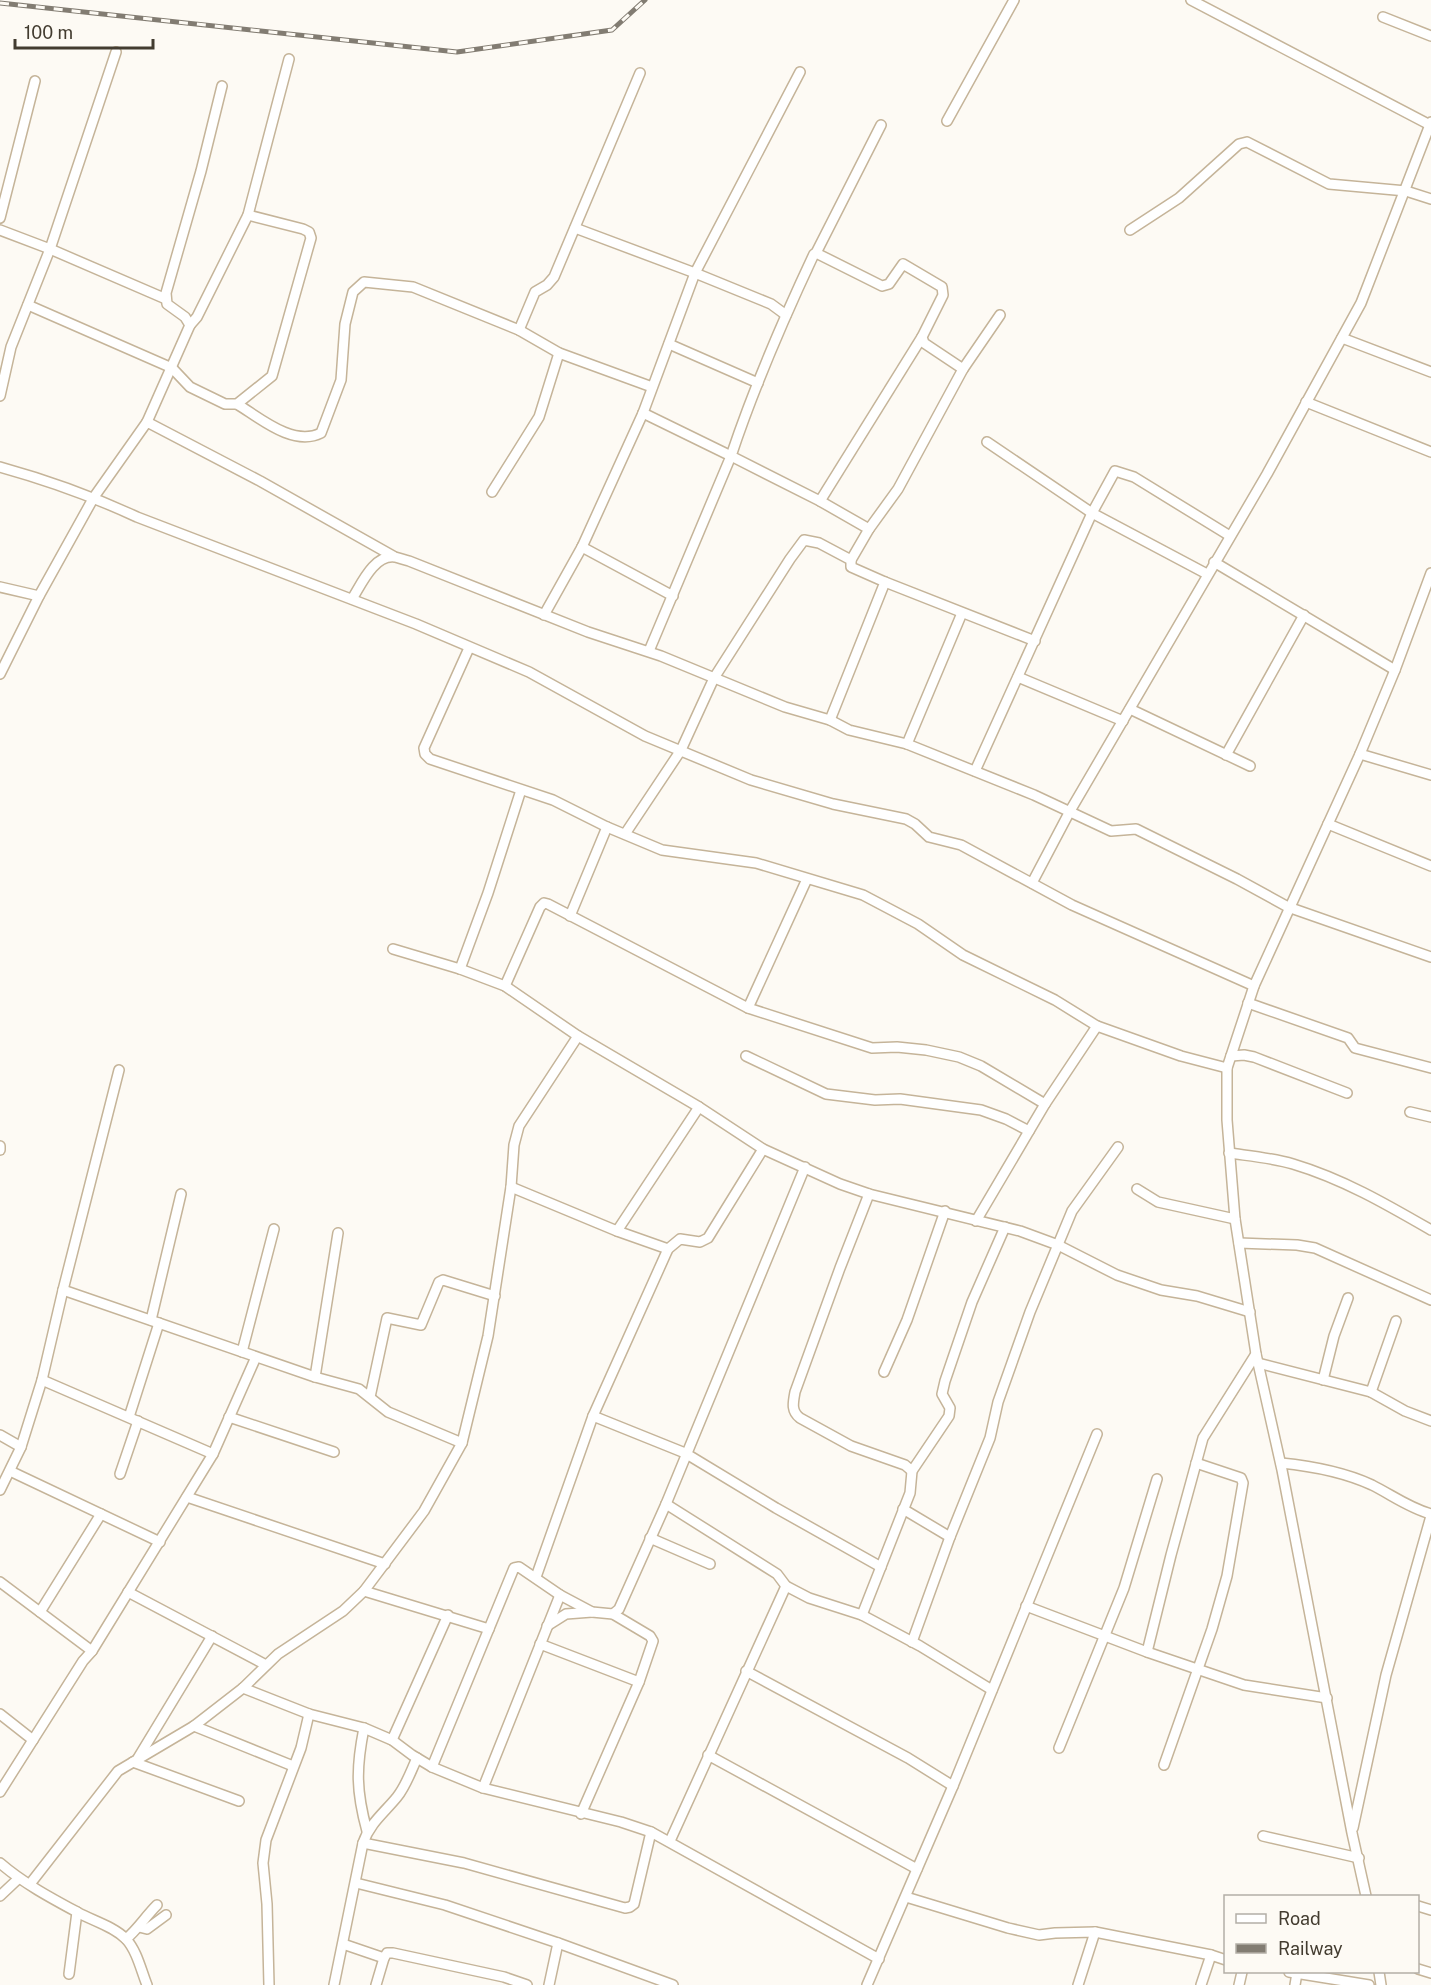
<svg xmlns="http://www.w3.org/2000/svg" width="1431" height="1985" viewBox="0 0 1431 1985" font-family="'Public Sans',sans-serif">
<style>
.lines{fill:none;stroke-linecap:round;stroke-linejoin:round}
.street-casing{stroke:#c5b499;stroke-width:12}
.street{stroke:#fff;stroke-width:9}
.rail-casing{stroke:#827c72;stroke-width:5}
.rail{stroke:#fdfaf4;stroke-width:3;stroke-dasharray:9;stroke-linecap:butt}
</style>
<rect width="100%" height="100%" fill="#fdfaf4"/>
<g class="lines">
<defs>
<g id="street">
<path d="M1191,0L1430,125"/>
<path d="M1383,17L1431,36"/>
<path d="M947,121L1014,0"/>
<path d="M0,218L35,81"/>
<path d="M575,228L695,273L771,304L786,315"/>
<path d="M0,230L50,249L166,299"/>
<path d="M1130,230L1179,198L1239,144L1247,142L1329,184L1406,191L1431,199"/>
<path d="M816,253L882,286L889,284L903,264L942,287L943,295L922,337L924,343L963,369"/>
<path d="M28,305L172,368L190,387L225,404H237L272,376L311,238L309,232L303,229L248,215"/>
<path d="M190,325L197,317L248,215L289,59"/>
<path d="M519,330L535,292L547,285L554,277L640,73"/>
<path d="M1342,338L1431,372"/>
<path d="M669,344L758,383"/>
<path d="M0,396L11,347L50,249L116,52"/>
<path d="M1306,402L1431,452"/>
<path d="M237,404C260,418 293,447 321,433L341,380L345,324L353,292L364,282L413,287L519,330L559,353L652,387"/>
<path d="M643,413L731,456L649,651"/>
<path d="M147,422L190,325L185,317L167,304L166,293L201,171L222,86"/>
<path d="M987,442L1092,513L1207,574"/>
<path d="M0,467C47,480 92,496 137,517L416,624L529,672L645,736L751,780L833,804L906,819L915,824L929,837L961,845L1072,905L1254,986"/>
<path d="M492,492L539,417L559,353"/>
<path d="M820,501L922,337"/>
<path d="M869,529L820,501L731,456C754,387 783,320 814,254L816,253L881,125"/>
<path d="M582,547L673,596"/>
<path d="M851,560L869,529L898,489L963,369L1000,315"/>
<path d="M1214,562L1395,670"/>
<path d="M885,582L1035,641"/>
<path d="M0,587L39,596"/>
<path d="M352,599C361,585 374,554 395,557C399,558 405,560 409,561L588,632L661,656L785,707L830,720L849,730L907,744L1034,795L1111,831L1136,829L1237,879L1288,907L1431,957"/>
<path d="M544,615L582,547L643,413L695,273L800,72"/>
<path d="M469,648L424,748L425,754L430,759L553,800L607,827L662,850L756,863L863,895L918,924L963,955L1055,1000L1097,1026L1181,1056L1227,1068"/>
<path d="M0,674L39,596L94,497L147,422L260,481L393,556"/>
<path d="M1018,677L1123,721"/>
<path d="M1130,709L1250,766"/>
<path d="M907,744L962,613"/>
<path d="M1360,754L1431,775"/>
<path d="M1226,755L1304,615"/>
<path d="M975,771L1092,513L1115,471L1134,477L1230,536"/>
<path d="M1328,824L1431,866"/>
<path d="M625,834L681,750L714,678L790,559L804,540L819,543L851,560V567L885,582L830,720"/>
<path d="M1032,883L1070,811L1267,474L1361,303L1431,122"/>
<path d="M570,916L607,827"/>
<path d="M393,949L460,969L505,986L578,1036L699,1107L763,1149L840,1184L869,1194L1020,1231L1058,1245L1117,1275L1161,1290L1197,1296L1250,1312"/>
<path d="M460,969L488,893L521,790"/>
<path d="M505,986L540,907L544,903L548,904L748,1008L872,1048L897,1047L926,1050L959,1057L981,1066L1045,1104"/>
<path d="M1248,1003L1348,1038L1355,1048L1431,1068"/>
<path d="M748,1008L807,879"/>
<path d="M746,1056L826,1094L875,1100L900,1099L981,1110L1006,1119L1029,1131"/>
<path d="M1231,1056L1244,1055L1254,1057L1347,1093"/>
<path d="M1410,1112L1431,1117"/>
<path d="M0,1146V1150"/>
<path d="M1229,1153C1250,1156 1273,1158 1293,1164C1343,1179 1386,1204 1431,1230"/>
<path d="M511,1187L617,1231L668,1249"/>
<path d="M1137,1189L1158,1202L1235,1219"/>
<path d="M869,1194L840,1268L795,1392C793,1403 791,1411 800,1418L851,1446L905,1465L912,1471"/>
<path d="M976,1221L1045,1104L1097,1026"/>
<path d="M617,1231L699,1107"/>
<path d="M1239,1243L1297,1245L1315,1248L1431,1300"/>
<path d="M63,1290L315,1377L359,1389L388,1412L462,1443"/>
<path d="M151,1320L181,1194"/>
<path d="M242,1352L274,1229"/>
<path d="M1258,1363L1371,1392L1405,1411L1431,1421"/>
<path d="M884,1372L907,1320L945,1211"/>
<path d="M315,1377L338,1233"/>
<path d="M42,1380L213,1454"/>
<path d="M1323,1380L1334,1336L1348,1298"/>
<path d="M1371,1392L1396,1321"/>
<path d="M370,1397L387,1318L421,1325L439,1282L443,1280L495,1296"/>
<path d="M593,1416L685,1453L776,1508L881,1567"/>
<path d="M129,1417L159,1323"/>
<path d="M229,1417L334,1452"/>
<path d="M0,1435L21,1447"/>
<path d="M1281,1463C1311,1466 1344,1472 1372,1485C1392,1495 1409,1508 1431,1514"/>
<path d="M10,1471L160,1542"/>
<path d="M120,1474L138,1421"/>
<path d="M0,1490L21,1447L42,1380L63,1290L119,1070"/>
<path d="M187,1497L385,1564"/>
<path d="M666,1504L777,1574L786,1586L809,1598L862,1615L920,1646L992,1690"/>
<path d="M903,1509L950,1537"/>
<path d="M650,1538L710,1564"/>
<path d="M536,1577L593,1416L668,1249L680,1239L700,1242L708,1238L763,1149"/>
<path d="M0,1582L92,1651"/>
<path d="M364,1591L489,1629"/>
<path d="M128,1592L266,1665"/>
<path d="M1026,1606L1147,1652L1244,1685L1327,1698"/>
<path d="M40,1612L101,1514"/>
<path d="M613,1614L619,1609L666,1504L805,1167"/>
<path d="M862,1615L910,1493L912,1471L949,1416L950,1408L942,1394L945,1381L972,1302L1005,1227"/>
<path d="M547,1626L566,1614L592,1612"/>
<path d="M912,1642L950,1537L990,1438L998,1402L1030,1312L1072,1211L1118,1147"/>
<path d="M540,1644L639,1682"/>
<path d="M1147,1652L1171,1555L1203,1438L1256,1354"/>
<path d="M746,1671L908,1758L953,1786"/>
<path d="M243,1688L309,1714L364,1728L392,1740L412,1755L432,1767L483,1788L621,1822L651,1832L879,1959"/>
<path d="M0,1714L33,1740"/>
<path d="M194,1726L293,1766"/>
<path d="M364,1728C356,1768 356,1791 367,1831"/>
<path d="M392,1740L448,1615"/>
<path d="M1059,1748L1124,1588L1157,1479"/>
<path d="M708,1755L917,1869"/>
<path d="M138,1758L212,1636"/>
<path d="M133,1762L239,1801"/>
<path d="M1164,1765L1212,1629L1227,1576L1243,1483L1241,1478L1196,1463"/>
<path d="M432,1767L514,1568L519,1567L560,1595L592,1612L613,1614L650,1636L653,1641L639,1682L581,1814"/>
<path d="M483,1788L560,1595"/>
<path d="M0,1792L83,1661L92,1651L213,1454L256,1357"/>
<path d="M1353,1828L1386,1675L1431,1516"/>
<path d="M1263,1836L1359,1858"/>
<path d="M670,1841L786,1586"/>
<path d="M363,1843L464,1863L625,1908L630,1907L634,1904L651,1832"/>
<path d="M0,1863C23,1883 51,1898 77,1912C93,1921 113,1926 126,1939C137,1951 141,1970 147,1985"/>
<path d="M356,1883L445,1905L558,1943L673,1985"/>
<path d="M30,1884L118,1771L194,1726L243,1688L278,1654L343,1611L364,1591L424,1511L462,1443L488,1336L511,1187L514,1145L519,1126L578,1036"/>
<path d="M0,1896L18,1879"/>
<path d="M1366,1896L1352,1833L1282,1470L1256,1354L1235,1219L1227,1120V1068L1254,986L1360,754L1395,670L1431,573"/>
<path d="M906,1897L1008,1928L1039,1935L1055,1933L1095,1932L1211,1955"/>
<path d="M1418,1906L1431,1910"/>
<path d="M139,1927L147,1929L166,1915"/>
<path d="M126,1939C138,1929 145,1917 157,1905"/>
<path d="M343,1944L384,1958"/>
<path d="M1418,1969L1431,1973"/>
<path d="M1289,1972L1369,1985"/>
<path d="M1379,1972L1381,1985"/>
<path d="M69,1974L77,1912"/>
<path d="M269,1985L267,1904L263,1863L266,1840L301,1748L309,1714"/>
<path d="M334,1985L363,1843C370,1823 384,1813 397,1797C406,1786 411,1771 417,1758"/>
<path d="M376,1985L384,1958L387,1953H393L504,1977L527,1985"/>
<path d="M549,1985L558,1943"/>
<path d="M867,1985L953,1786L1097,1434"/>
<path d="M1078,1985L1095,1932"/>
<path d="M1201,1985L1211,1955L1226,1960"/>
<path d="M1239,1985L1242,1972"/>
<path d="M1295,1985L1297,1973"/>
</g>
</defs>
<use href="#street" class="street-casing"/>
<use href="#street" class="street"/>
<defs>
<path id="rail" d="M0,3L457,52L612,30L645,0"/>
</defs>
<use href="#rail" class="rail-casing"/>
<use href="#rail" class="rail"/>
</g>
<rect x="1224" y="1895" width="195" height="78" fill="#fdfaf4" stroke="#b3aea6" stroke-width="1.5"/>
<rect x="1236" y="1914" width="30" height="9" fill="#ffffff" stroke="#b3aea6" stroke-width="1.5"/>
<text x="1278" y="1925" font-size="18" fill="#433c30">Road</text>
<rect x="1236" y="1944" width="30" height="9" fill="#827c72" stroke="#b3aea6" stroke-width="1.5"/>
<text x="1278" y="1955" font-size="18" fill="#433c30">Railway</text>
<path d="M15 39v9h138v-9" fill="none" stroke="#433c30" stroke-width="3"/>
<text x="24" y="39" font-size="18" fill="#433c30" stroke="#fdfaf4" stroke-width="4.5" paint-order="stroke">100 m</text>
</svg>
